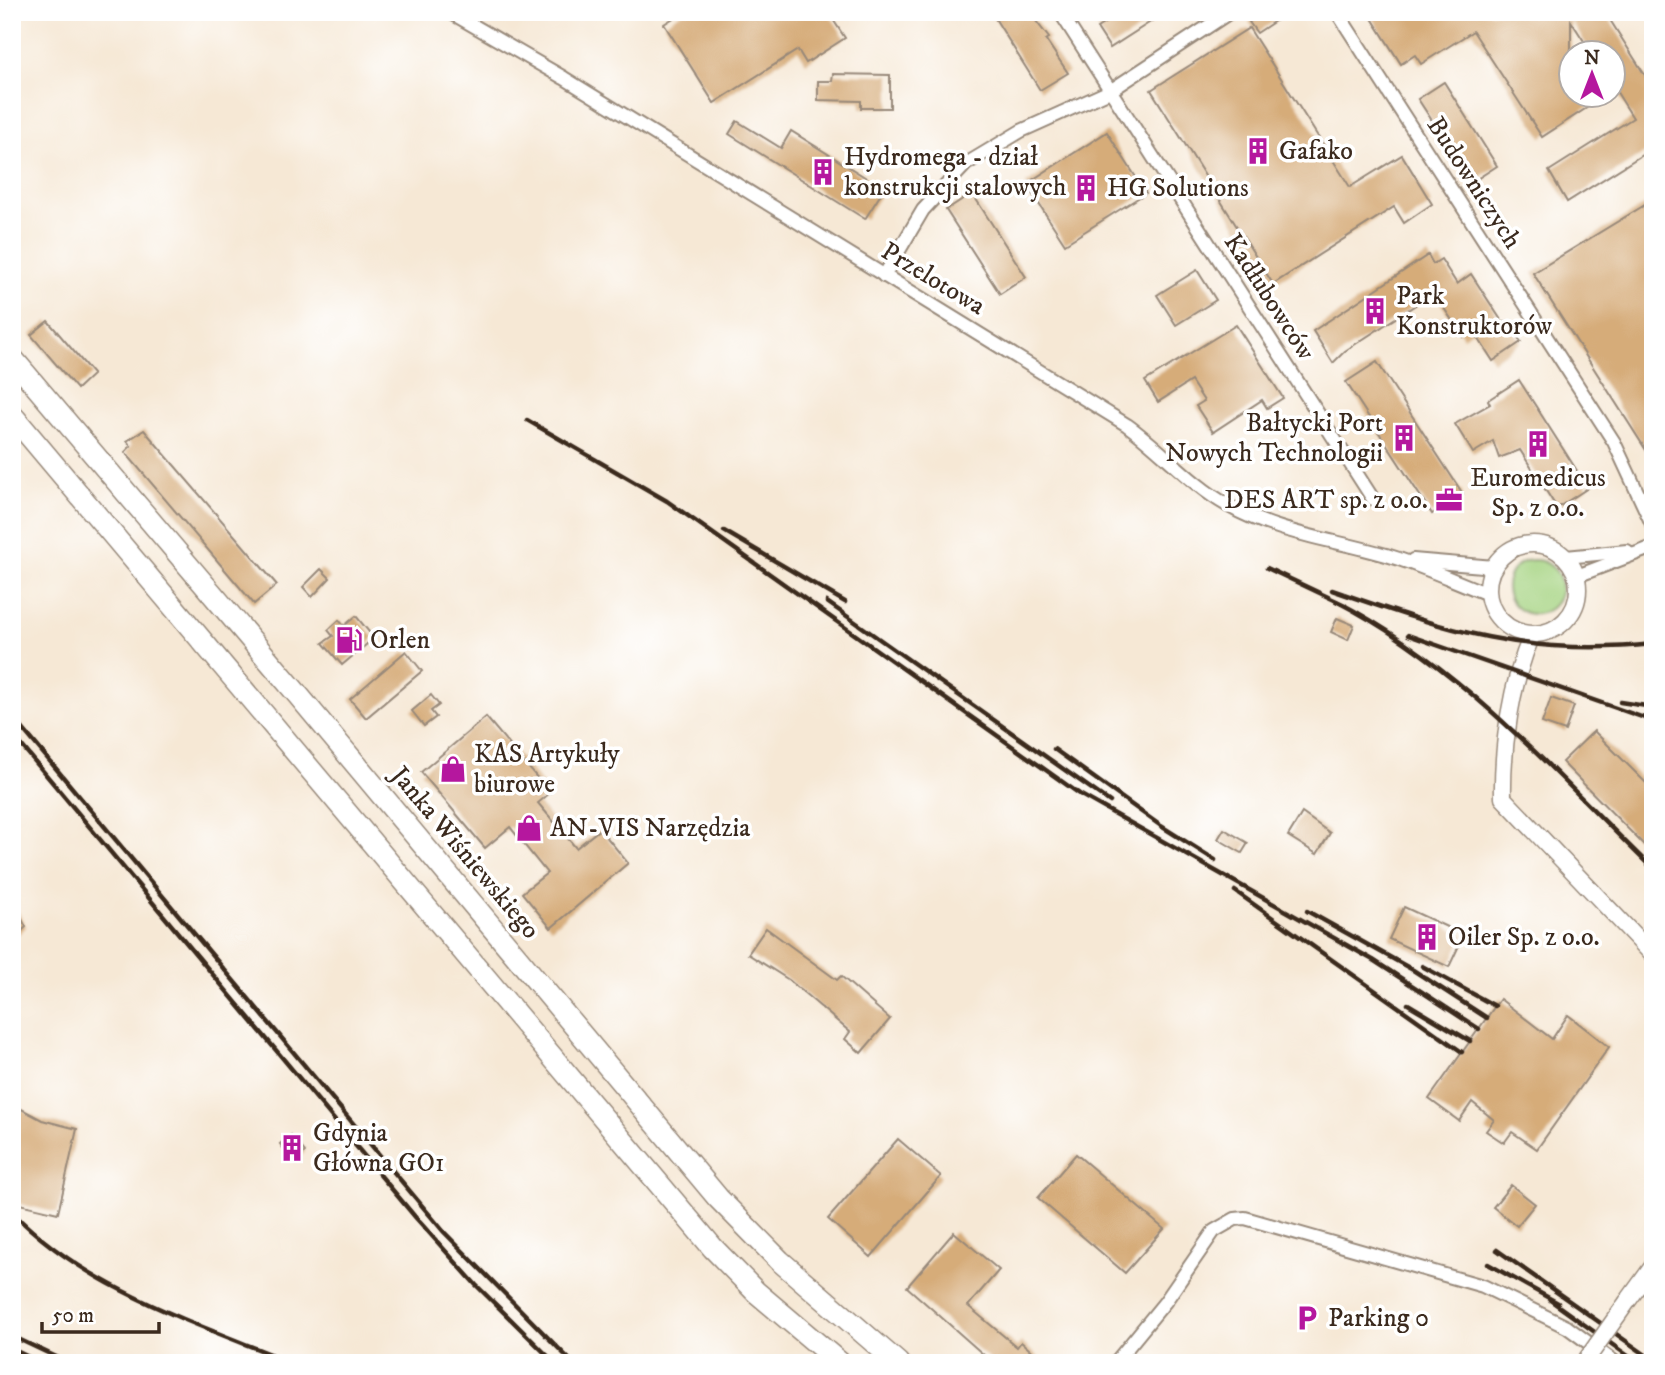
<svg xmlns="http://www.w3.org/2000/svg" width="1665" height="1375" viewBox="0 0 1665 1375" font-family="'IM FELL DW Pica',serif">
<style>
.green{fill:#a4d380;stroke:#707e4f;stroke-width:2}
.building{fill:#d6ac79}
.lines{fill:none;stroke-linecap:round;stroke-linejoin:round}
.minor-casing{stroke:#98897a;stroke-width:16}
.tertiary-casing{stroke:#98897a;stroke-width:19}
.trunk-casing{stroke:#98897a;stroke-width:24}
.minor{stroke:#fff;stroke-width:12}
.tertiary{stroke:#fff;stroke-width:16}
.trunk{stroke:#fff;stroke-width:21}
.rail{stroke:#3b2a1e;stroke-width:4.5}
.tertiary-bridge-casing{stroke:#98897a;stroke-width:19;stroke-linecap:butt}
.tertiary-bridge{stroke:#fff;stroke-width:16}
.labels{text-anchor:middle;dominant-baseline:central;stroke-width:7;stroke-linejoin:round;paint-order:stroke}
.poi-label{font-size:26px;fill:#3b2a1e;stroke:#fff;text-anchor:start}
.street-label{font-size:26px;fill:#3b2a1e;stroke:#fff}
</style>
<rect width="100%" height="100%" fill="#fff"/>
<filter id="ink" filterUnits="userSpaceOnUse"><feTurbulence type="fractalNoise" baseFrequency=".0143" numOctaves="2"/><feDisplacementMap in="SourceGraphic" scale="14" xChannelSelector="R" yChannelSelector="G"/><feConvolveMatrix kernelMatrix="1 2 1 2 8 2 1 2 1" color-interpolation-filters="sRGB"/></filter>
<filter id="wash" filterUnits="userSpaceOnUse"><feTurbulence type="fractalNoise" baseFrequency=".00686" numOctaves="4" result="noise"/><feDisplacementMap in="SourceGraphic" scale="28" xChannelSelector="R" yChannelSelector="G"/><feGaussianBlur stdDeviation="1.57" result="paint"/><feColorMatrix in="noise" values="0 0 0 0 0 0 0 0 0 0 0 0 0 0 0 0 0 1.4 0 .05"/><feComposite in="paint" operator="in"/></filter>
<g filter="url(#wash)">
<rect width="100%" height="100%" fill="#f6e8d5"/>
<circle class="green" cx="1534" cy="587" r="27"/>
<g id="blocks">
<g class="building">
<path d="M683,12H828L845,38L806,63L798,50L714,103L664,24Z"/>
<path d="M991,12H1029L1049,38L1046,40L1068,73L1040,90Z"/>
<path d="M1122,12H1146L1152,21L1110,48L1097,28Z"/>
<path d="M1265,12H1269L1275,21L1257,33L1249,22Z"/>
<path d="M1368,12H1605L1653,88V148L1567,202L1549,171L1633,118L1613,86V52H1591L1571,21V94H1608L1542,137L1473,31L1421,64L1415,55L1401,64Z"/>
<path d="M1249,28L1350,187L1402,155L1432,204L1404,223L1394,207L1273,284L1151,90Z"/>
<path d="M833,74L890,75V108H861V101L818,100V81H832Z"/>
<path d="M1444,82L1497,166L1472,182L1418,99Z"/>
<path d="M737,121L781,148L791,131L884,189L865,219L729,134Z"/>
<path d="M1107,132L1146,193L1065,244L1026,184Z"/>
<path d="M972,193L1026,277L1000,294L946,210Z"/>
<path d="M1653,200V461L1533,273Z"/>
<path d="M1428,255L1433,264L1441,259L1457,284L1471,274L1503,323L1507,321L1521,342L1493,361L1473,330L1463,337L1434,293L1345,351L1333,363L1313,331Z"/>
<path d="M1197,270L1216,300L1176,325L1157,295Z"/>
<path d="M48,321L93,374L77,389L31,335Z"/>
<path d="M1236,325L1283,398L1267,408L1262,400L1213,432L1196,406L1204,401L1191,381L1158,402L1145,381Z"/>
<path d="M1377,362L1463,494L1432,514L1346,382Z"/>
<path d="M1519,380L1588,488L1557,508L1520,450L1499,458L1493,441L1473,453L1455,424L1490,404L1488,400Z"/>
<path d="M144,430L277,585L254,604L125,452L131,446L127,441Z"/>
<path d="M321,569L330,578L312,597L303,587Z"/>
<path d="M356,616L374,638L342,665L323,643L333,636L328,630L339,620L344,626Z"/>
<path d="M1337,618L1354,625L1348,640L1331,632Z"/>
<path d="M406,651L422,671L366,718L350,699Z"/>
<path d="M431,695L439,705L431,711L436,717L424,726L412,711Z"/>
<path d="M1551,698L1574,706L1565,731L1542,723Z"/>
<path d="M486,717L550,793L538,803L576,848L600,829L628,863L551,928L522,893L547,873L510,827L485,848L421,772Z"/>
<path d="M1594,731L1653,790V840L1646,847L1562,762Z"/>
<path d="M1302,813L1330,833L1317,854L1288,836Z"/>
<path d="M1224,829L1248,843L1242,853L1218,839Z"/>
<path d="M12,900L26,927L12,940Z"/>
<path d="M1404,907L1464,935L1449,967L1389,939Z"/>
<path d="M766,928L837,980L841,976L890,1019L861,1053L845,1039L850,1032L789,980L748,954Z"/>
<path d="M1500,999L1552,1039L1568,1015L1609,1047L1537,1149L1512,1132L1504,1143L1486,1131L1494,1120L1472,1102L1459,1121L1429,1099Z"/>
<path d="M12,1104L42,1120L77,1129L58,1213L15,1203Z"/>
<path d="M291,1135L305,1152L294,1162L280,1144Z"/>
<path d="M898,1139L941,1176L871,1257L828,1219Z"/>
<path d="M1076,1154L1164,1229L1125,1273L1038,1198Z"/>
<path d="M1511,1185L1535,1204L1517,1226L1493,1207Z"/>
<path d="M954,1232L999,1270L968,1306L1017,1347L1021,1342L1045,1363H993L907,1287Z"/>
</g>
</g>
</g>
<g filter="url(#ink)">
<use href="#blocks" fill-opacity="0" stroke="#98897a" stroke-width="2"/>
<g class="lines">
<defs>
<g id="minor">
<path d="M450,12L564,78L1127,425C1162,450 1190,484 1227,505C1280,536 1342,540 1399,559C1429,569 1459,583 1488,594"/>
<path d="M1060,12L1373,499"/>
<path d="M1337,12L1614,442L1653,526"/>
<path d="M884,276L923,210L966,164L1021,131L1110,91L1230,12"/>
<path d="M1566,557L1627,551"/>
<path d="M1413,560L1494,567"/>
<path d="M1577,576L1653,547"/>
<path d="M1115,1363L1165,1302L1214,1231L1235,1219L1245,1218L1483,1286L1567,1327L1616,1363"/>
</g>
<g id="tertiary">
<circle cx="1533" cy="589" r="45"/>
<path d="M1532,635C1511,683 1502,745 1503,798L1653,955"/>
<path d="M1627,1302L1653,1266"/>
</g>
<g id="trunk">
<path d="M12,358L293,689L718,1198L780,1261L898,1363"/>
<path d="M12,415L713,1248L756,1292L840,1363"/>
</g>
</defs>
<use href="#minor" class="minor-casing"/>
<use href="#tertiary" class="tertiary-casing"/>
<use href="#trunk" class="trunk-casing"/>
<use href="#minor" class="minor"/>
<use href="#tertiary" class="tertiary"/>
<use href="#trunk" class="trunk"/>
<g class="rail">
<path d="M527,420L667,501L1081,795L1373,960L1479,1029"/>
<path d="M724,531L845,602"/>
<path d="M1267,568L1345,605"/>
<path d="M1332,590C1450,631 1525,657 1653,644"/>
<path d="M1336,601C1461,665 1554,773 1653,869"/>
<path d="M827,602L1110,802"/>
<path d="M1408,635L1653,721"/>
<path d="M1620,702L1653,707"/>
<path d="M12,716L444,1232L573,1363"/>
<path d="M12,734L416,1218L476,1285L555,1363"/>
<path d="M1054,749L1161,826L1215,860"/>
<path d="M1235,891L1462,1052"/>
<path d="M1307,911L1413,970L1487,1018"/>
<path d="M1422,966L1495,1006"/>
<path d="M1408,1004L1470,1041"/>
<path d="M12,1212C84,1285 180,1318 273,1355"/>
<path d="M1497,1250L1653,1360"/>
<path d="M1488,1264L1558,1303"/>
<path d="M1550,1300L1638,1363"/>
<path d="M12,1336L69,1363"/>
<path d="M12,1349L41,1363"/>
</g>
<defs>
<path id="tertiary-bridge" d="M1584,1363L1627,1302"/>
</defs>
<use href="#tertiary-bridge" class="tertiary-bridge-casing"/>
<use href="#tertiary-bridge" class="tertiary-bridge"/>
</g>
</g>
<defs>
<symbol id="building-bare" viewBox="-9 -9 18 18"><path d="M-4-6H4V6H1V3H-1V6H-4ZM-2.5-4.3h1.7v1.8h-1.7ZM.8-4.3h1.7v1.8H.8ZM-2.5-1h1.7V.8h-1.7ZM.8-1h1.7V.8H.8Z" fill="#b5179e" stroke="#fff" stroke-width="2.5" paint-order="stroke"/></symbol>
<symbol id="office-bare" viewBox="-9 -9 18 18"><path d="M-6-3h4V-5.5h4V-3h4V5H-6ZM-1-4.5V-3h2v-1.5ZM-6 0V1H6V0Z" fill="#b5179e" stroke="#fff" stroke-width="2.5" paint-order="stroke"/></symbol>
<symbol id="fuel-bare" viewBox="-9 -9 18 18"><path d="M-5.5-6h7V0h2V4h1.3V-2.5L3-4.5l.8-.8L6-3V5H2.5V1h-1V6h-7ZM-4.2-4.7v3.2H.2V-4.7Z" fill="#b5179e" stroke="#fff" stroke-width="2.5" paint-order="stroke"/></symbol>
<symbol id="shop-bare" viewBox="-9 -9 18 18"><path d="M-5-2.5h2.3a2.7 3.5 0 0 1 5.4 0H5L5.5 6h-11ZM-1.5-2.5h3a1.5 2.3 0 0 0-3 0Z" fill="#b5179e" stroke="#fff" stroke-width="2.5" paint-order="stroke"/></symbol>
<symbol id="parking-bare" viewBox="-9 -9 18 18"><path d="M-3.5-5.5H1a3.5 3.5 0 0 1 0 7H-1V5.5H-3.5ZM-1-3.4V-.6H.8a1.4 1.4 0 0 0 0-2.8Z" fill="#b5179e" stroke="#fff" stroke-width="2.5" paint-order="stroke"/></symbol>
</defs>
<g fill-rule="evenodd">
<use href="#building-bare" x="1239" y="132" width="38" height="38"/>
<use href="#building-bare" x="804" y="153" width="38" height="38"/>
<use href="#building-bare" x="1067" y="169" width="38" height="38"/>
<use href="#building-bare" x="1356" y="292" width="38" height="38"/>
<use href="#building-bare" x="1385" y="419" width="38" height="38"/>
<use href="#building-bare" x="1519" y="425" width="38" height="38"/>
<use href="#office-bare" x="1430" y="481" width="38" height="38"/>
<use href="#fuel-bare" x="330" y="621" width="38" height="38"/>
<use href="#shop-bare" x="434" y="750" width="38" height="38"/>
<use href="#shop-bare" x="510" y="809" width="38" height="38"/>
<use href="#building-bare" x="1408" y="918" width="38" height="38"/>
<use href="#building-bare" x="273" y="1129" width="38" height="38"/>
<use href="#parking-bare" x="1288" y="1299" width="38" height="38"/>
</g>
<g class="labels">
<g class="poi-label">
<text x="1279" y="151">Gafako</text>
<text x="844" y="157">Hydromega - dział<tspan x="844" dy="30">konstrukcji stalowych</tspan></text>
<text x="1107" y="188">HG Solutions</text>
<text x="1396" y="296">Park<tspan x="1396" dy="30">Konstruktorów</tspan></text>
<text x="1383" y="423" text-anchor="end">Bałtycki Port<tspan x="1383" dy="30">Nowych Technologii</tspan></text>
<text x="1538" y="478" text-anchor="middle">Euromedicus<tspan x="1538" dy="30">Sp. z o.o.</tspan></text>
<text x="1428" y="500" text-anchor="end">DES ART sp. z o.o.</text>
<text x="370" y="640">Orlen</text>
<text x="474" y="754">KAS Artykuły<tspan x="474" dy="30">biurowe</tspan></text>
<text x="550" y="828">AN-VIS Narzędzia</text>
<text x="1448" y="937">Oiler Sp. z o.o.</text>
<text x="313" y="1133">Gdynia<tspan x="313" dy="30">Główna GO1</tspan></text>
<text x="1328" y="1318">Parking 0</text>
</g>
<g class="street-label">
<text transform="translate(1474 183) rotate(57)">Budowniczych</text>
<text transform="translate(933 279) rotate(31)">Przelotowa</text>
<text transform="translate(1269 297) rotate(57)">Kadłubowców</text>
<text transform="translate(465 853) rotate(50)">Janka Wiśniewskiego</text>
</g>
</g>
<rect width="1665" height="1375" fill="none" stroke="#fff" stroke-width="42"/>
<g transform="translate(1592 74)"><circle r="33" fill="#ffffff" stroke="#b1aaa5" stroke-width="2"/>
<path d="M0-5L12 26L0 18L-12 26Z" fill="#b5179e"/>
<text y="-10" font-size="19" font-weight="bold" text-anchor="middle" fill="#3b2a1e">N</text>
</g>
<path d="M42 1322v10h117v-10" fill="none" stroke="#3b2a1e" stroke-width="3.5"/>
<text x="52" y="1322" font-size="21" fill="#3b2a1e" stroke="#ffffff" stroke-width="5" paint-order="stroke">50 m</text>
</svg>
